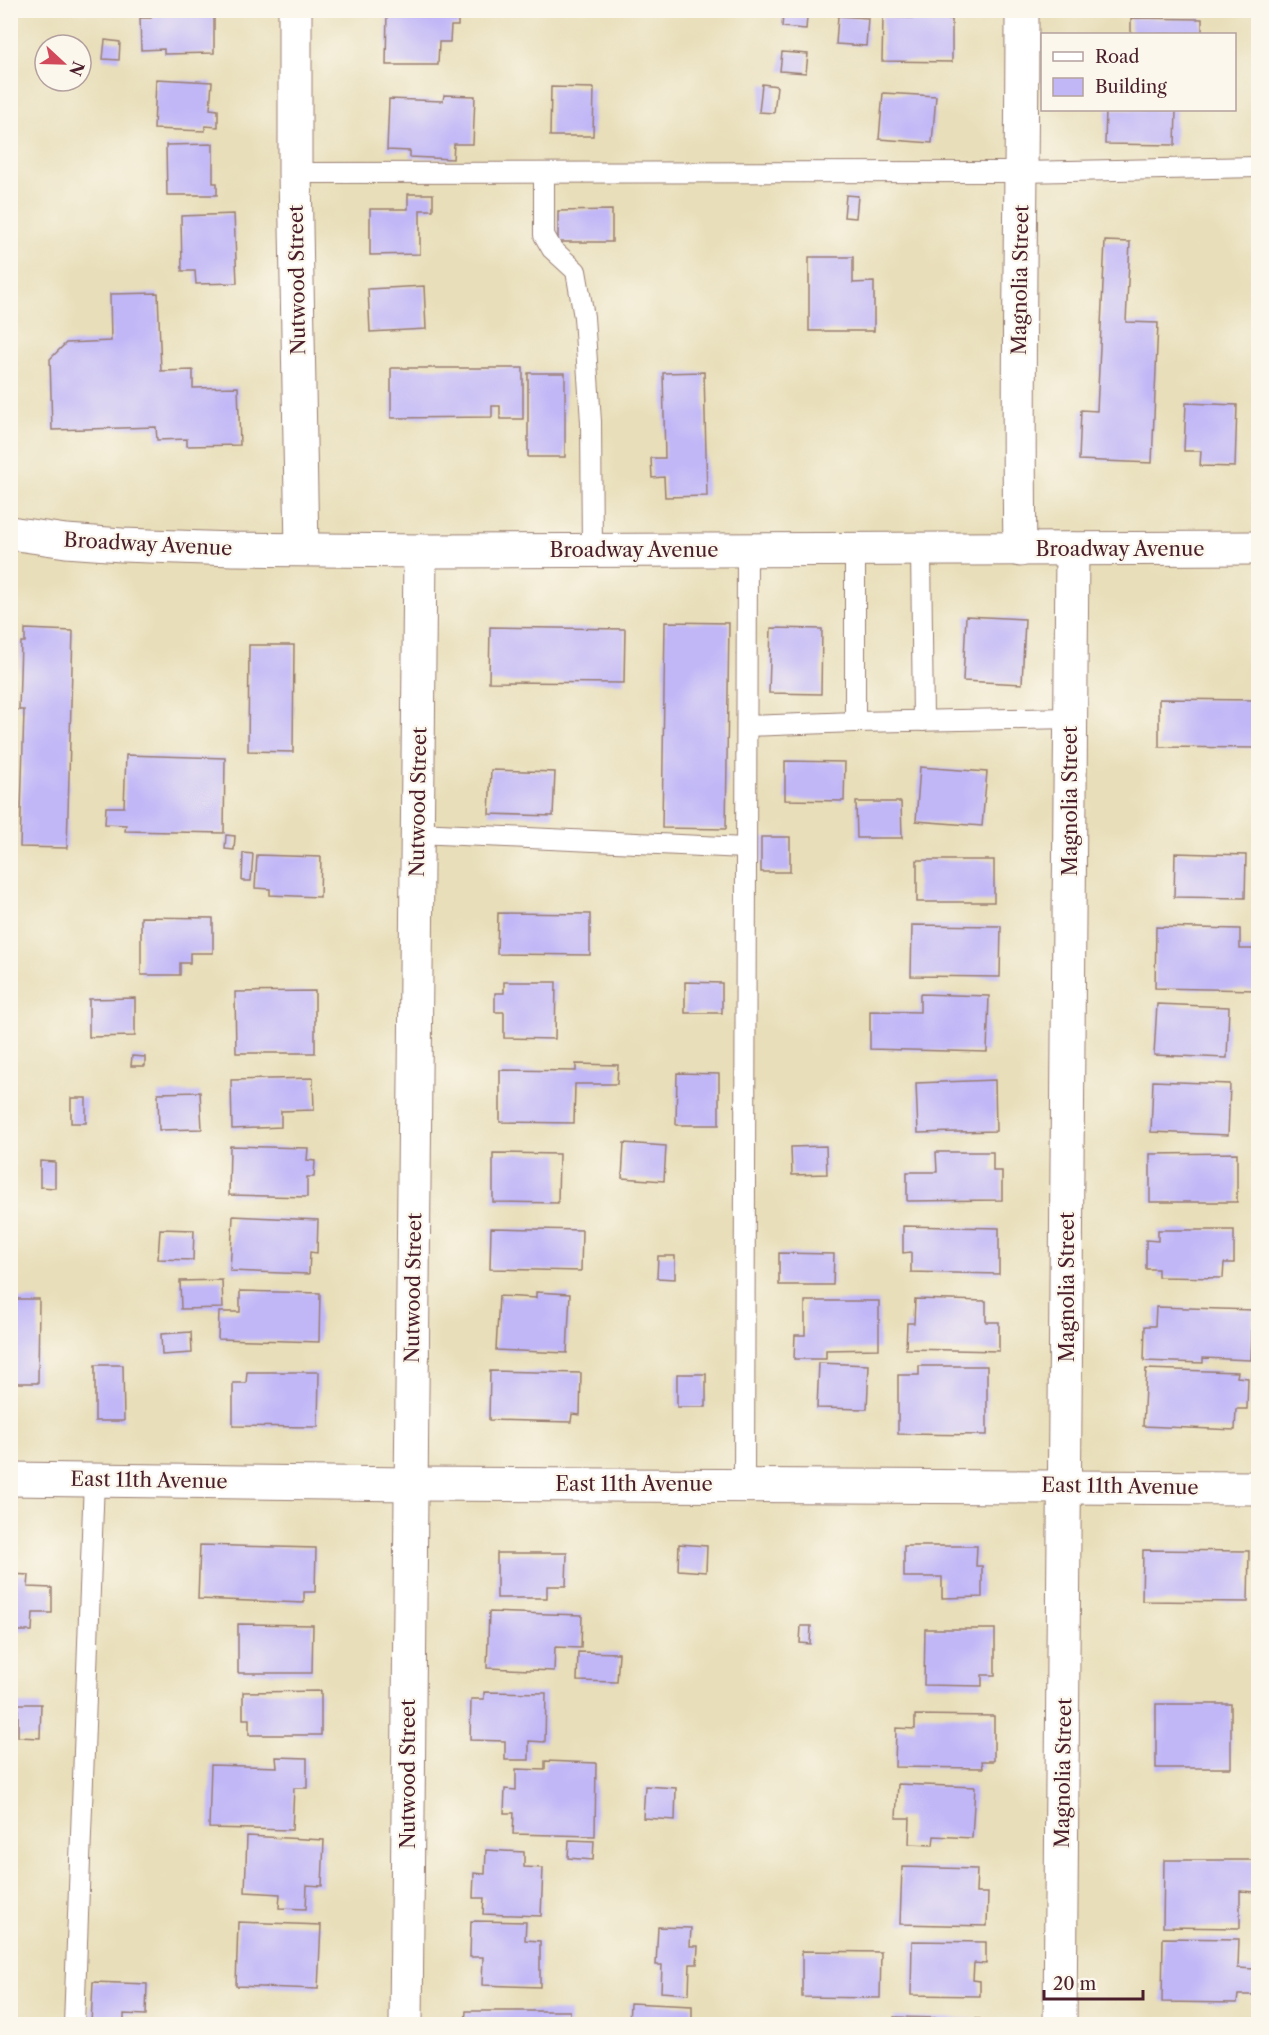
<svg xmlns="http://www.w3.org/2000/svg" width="1269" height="2035" viewBox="0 0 1269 2035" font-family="'Libre Caslon Text',serif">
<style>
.building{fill:#c1b7f7}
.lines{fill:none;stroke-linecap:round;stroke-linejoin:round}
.lane-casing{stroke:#997e72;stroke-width:22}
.street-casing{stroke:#997e72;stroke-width:35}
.primary-casing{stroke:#997e72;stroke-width:35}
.lane{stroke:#fff;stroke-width:20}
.street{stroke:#fff;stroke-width:33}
.primary{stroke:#fff;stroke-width:33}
.labels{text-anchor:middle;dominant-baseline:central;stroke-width:4.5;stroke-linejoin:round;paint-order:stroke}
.street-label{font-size:20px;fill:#4a1f2b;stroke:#fbf7ec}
</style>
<rect width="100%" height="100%" fill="#fbf7ec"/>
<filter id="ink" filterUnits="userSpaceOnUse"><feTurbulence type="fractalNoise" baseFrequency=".0167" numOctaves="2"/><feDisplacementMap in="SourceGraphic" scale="12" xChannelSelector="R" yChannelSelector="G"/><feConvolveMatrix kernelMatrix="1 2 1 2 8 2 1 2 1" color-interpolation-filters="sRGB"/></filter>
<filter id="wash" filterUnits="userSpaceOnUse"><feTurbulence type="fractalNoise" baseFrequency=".008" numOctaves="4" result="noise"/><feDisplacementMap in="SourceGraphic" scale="24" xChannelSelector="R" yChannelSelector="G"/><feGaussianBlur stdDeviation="1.35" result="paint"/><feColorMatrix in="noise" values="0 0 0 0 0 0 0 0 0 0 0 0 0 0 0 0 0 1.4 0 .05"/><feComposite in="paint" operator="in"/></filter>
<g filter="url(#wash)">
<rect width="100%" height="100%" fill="#e8deb9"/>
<g id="blocks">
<g class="building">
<path d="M151,10H214V53L164,54V49L141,50L140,18H151Z"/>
<path d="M387,10H458V26H451L450,42H439L438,65H386Z"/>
<path d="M783,15L807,17L806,29L782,27Z"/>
<path d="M838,16L868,18L866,46L836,44Z"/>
<path d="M883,17L952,19V62L882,61Z"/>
<path d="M1131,18L1202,19V34H1131Z"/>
<path d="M105,40L120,42L119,60L103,59Z"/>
<path d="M782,52L808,54L806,73L780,71Z"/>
<path d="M156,79L212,82L210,109L218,110V127L205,126V131L154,129Z"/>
<path d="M762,84L777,86L774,113L759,112Z"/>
<path d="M551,87L594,88L593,136H550Z"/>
<path d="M883,93L936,96L932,143L879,139Z"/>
<path d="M444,95L475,96L473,144H454L453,159L410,157V151L387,150L389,99L443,101Z"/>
<path d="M1106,110H1176L1175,145L1105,144Z"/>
<path d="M213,144V183H217V195H167L166,145Z"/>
<path d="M408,194H433V210H420V254L370,255V209H408Z"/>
<path d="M846,195L858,196L856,218L844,217Z"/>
<path d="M612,210V242H558V211Z"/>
<path d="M234,214L237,283L196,284L195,271H182L181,216Z"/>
<path d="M1105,241L1130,242L1126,322L1158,323L1152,463L1079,460L1081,410L1097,411Z"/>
<path d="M809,257H853V283L874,282V331H809Z"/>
<path d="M424,286L426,329L370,332L368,289Z"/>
<path d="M158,293L161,371L193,370V388L238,387L240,445L187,446V439L157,440L156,427L52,430L50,359L66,343L111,341L110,294Z"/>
<path d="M391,368H523V419H500V406H492V417L391,418Z"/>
<path d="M704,372L707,496L665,497L664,477L652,478L651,458H665L663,373Z"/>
<rect x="528" y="373" width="37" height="84"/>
<path d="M1186,403L1237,405L1235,467L1200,466L1201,451H1184Z"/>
<path d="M966,616L1025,619L1022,684L963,681Z"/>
<path d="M665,622L729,623L726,829L662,828Z"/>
<path d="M490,627L625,629L624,683L489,682Z"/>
<path d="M771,628L822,629L821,694L769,693Z"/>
<path d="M25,629L73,631L67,848L20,847L24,710H19L21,642H25Z"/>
<path d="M249,645H294L293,752L248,751Z"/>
<path d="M1159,699L1258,700V748L1159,747Z"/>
<path d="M126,755L225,758L224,833L125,831L126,825L105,824L106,807H124Z"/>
<path d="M785,761L845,762L844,801L785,800Z"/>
<path d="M920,767L987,772L982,826L916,821Z"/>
<path d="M491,770L555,772L553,816L489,814Z"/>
<path d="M856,802H901L902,838H857Z"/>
<path d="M226,835L235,836L234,850L225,849Z"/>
<rect x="761" y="837" width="29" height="35"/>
<path d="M243,853L253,854L251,881H242Z"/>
<path d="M1175,853L1246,855L1245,898L1174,897Z"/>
<path d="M257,855L321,857L320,897L270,895V889L255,888Z"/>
<rect x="917" y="860" width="77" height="42"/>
<path d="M498,913L590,914V955L497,954Z"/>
<path d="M141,917L213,918V953H190V963H180V975H141Z"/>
<path d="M912,925L1001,926L1000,977L911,976Z"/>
<path d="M1156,927L1240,929V949H1258V990L1155,988Z"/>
<path d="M504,982H556L555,1039L504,1038V1012H495V993H504Z"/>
<path d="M685,982L722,983V1013H685Z"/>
<path d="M315,991V1053H236L235,992Z"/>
<path d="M920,994L989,996L987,1052L870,1049V1011L920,1012Z"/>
<path d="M135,998V1036L89,1037V999Z"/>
<path d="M1157,1004L1229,1007L1227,1058L1154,1055Z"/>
<path d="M132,1056L145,1057V1066H131Z"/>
<path d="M576,1064L618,1065L617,1084H575L574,1123L500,1122V1070L576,1071Z"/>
<path d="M677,1073L719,1074V1125H676Z"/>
<path d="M313,1078L314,1110L281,1111V1127L232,1129L231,1080Z"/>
<path d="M995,1080L996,1131L918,1133L916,1083Z"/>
<path d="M1153,1081L1230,1084L1228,1135L1151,1132Z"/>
<path d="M200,1092L202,1129L159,1130L158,1093Z"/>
<rect x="71" y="1098" width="15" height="25"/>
<path d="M624,1143L666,1146L664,1181L622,1178Z"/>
<path d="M230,1146L308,1148L307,1160L315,1161L314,1177H307V1197L229,1195Z"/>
<path d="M826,1146L827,1174L792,1175L791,1147Z"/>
<path d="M936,1152H993V1171H1002V1200L907,1201V1172H937Z"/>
<path d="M493,1153L559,1154L558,1203L493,1202Z"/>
<path d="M1237,1153V1202H1150V1154Z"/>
<path d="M40,1161L55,1162V1188L40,1187Z"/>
<path d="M233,1216L318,1220L317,1253L310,1252L309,1274L230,1271Z"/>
<path d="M903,1226L999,1228V1274L911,1272V1252L903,1253Z"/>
<path d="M491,1228L582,1230L581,1271L490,1269Z"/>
<path d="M160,1229L194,1230L193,1260L158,1259Z"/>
<path d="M1158,1230H1234V1263H1224L1223,1278L1158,1277V1269H1146V1240L1158,1241Z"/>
<path d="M779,1253L834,1254L833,1285H779Z"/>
<path d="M658,1256H675V1279L657,1278Z"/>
<path d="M222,1280L223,1308L181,1309L180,1281Z"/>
<path d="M240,1291L320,1293L319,1342L218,1339L219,1312H240Z"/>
<path d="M536,1292L570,1294L567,1353L496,1350L499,1296L536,1298Z"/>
<path d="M10,1299H39L38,1383H10Z"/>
<path d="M915,1299L986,1301V1322H999V1351L906,1349L907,1323H914Z"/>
<path d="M805,1301H879V1349L826,1350V1359H794L795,1335H805Z"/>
<path d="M1156,1307L1253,1310L1251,1360L1203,1358V1363L1144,1361L1145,1326H1155Z"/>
<path d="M191,1332L192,1353L162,1355L161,1334Z"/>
<path d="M1253,1361H1258V1398H1252Z"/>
<path d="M819,1363L869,1365L867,1409L817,1408Z"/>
<path d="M95,1365H123L124,1421H95Z"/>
<path d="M919,1366H987V1435L898,1434V1375H919Z"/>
<path d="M1146,1369L1238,1372L1237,1377L1248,1378L1247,1409H1236L1235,1430L1143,1426Z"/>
<path d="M490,1371L581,1373L580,1415L572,1414L571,1422L489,1420Z"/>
<path d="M247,1372H319L318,1427L233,1426V1383H246Z"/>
<rect x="677" y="1374" width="29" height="33"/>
<path d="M679,1544L707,1546L706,1572L678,1570Z"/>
<path d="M200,1545L316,1548L315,1592H304V1603L198,1599Z"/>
<path d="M904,1546H977L976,1566H982V1597L942,1598V1577H904Z"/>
<path d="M1143,1550L1249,1551L1248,1602L1142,1601Z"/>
<path d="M497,1553H567L566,1586H547V1598H497Z"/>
<path d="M10,1574L29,1575L28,1587L52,1588V1613H33L32,1631H14L15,1613H10Z"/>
<path d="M489,1612L582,1615L581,1648L555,1647L554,1671L487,1668Z"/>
<path d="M238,1624L313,1625L312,1673H238Z"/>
<path d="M801,1626H811L810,1644L800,1643Z"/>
<path d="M925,1629H995V1675H982V1686L924,1685Z"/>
<path d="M578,1652L619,1653L617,1682L577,1681Z"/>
<path d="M321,1691V1735H249V1719H243V1692Z"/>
<path d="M484,1692L546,1693L545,1742L529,1741V1760H505V1741L470,1740L471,1699H484Z"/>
<path d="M18,1704H41L40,1738L18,1737Z"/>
<rect x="1156" y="1704" width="75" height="64"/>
<path d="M915,1715L994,1716V1761H982L983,1768L895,1767L896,1728L915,1729Z"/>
<path d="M276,1757L307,1758V1788H294L292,1830L209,1828L211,1765L277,1767Z"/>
<path d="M545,1761L596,1763L595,1836L513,1834L514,1813H504L505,1789L516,1790V1769L545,1770Z"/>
<path d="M898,1784L975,1787L972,1838L934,1836L933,1845L909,1844L910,1818H896Z"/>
<path d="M645,1786L676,1788L675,1820L643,1818Z"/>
<path d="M247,1836L324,1840L322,1886L307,1885L306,1909L279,1908L280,1894L245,1892Z"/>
<path d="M569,1840L594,1841L593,1860L568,1858Z"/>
<path d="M486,1850L524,1852V1867L543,1868L541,1916L483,1914L484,1898H473L474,1873L485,1874Z"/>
<path d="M1164,1860H1258V1892L1240,1891V1928L1163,1927Z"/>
<path d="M902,1867L977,1869L976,1893H988L987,1926L900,1924Z"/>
<path d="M471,1921L526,1922L525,1940L540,1941V1987L482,1985L483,1957H470Z"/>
<path d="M238,1922L321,1925L318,1989L236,1986Z"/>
<path d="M658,1927L691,1928L690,1946H698L697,1964H690L689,1994L661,1992L662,1965H656Z"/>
<path d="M1163,1938L1239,1939L1238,1968L1254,1969L1253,1995H1238L1237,2003L1162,2002Z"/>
<path d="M912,1941L986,1942V1964L974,1963L973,1980L980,1981V1996L911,1995Z"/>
<path d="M802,1951L881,1952L880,1998L802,1997Z"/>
<path d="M93,1982L147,1984L146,2015L124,2014V2024H91Z"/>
<path d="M630,2003L692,2006V2024H629Z"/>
<path d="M466,2011H570V2024H465Z"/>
<path d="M894,2017L980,2019V2024H894Z"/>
<path d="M1165,2020L1223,2023V2024H1165Z"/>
</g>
</g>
</g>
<g filter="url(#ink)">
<use href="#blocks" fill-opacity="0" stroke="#997e72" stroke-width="1.5"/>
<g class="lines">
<defs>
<g id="lane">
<path d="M295,173L1022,172L1258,167"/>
<path d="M544,173V235L552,249L576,271L584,317L591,422L592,550"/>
<path d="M921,550L923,721"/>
<path d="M855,722L1071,718"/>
<path d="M747,726L855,722V550"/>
<path d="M417,833L745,848"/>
<path d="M744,1484L747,550"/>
<path d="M74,2024L94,1480"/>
</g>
<g id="street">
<path d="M295,10V173L302,549"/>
<path d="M1020,550C1017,370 1022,190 1022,10"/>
<path d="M10,1479L411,1484L1258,1488"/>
<path d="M406,2024L420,551"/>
<path d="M1060,2024L1072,549"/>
</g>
<path id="primary" d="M10,533L66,541L122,545L233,549L420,551L1258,548"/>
</defs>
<use href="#lane" class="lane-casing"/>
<use href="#street" class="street-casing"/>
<use href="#primary" class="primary-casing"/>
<use href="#lane" class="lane"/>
<use href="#street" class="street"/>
<use href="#primary" class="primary"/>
</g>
</g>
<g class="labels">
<g class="street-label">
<text transform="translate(297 280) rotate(-91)">Nutwood Street</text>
<text transform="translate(1020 280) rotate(-89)">Magnolia Street</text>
<text transform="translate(148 544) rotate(3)">Broadway Avenue</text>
<text x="1120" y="549">Broadway Avenue</text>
<text x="634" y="550">Broadway Avenue</text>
<text transform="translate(1070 801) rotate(-90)">Magnolia Street</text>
<text transform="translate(418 802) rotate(-89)">Nutwood Street</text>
<text transform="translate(1067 1287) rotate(-90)">Magnolia Street</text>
<text transform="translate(413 1288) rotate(-89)">Nutwood Street</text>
<text transform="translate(149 1480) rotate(1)">East 11th Avenue</text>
<text x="634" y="1484">East 11th Avenue</text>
<text transform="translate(1120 1486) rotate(1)">East 11th Avenue</text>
<text transform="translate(1063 1773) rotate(-89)">Magnolia Street</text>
<text transform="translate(408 1774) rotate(-90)">Nutwood Street</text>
</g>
</g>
<rect width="1269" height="2035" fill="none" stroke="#fbf7ec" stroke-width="36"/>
<rect x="1041" y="33" width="195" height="78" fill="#fbf7ec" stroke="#b4a19f" stroke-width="1.5"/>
<rect x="1053" y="52" width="30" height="9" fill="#ffffff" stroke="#b4a19f" stroke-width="1.5"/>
<text x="1095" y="63" font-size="18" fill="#4a1f2b">Road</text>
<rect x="1053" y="78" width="30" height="18" fill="#c1b7f7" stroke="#b4a19f" stroke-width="1.5"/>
<text x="1095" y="93" font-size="18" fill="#4a1f2b">Building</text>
<g transform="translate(63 63) rotate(112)"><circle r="28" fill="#fbf7ec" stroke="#b4a19f" stroke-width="1.5"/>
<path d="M0-4.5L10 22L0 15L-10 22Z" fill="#d1495b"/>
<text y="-9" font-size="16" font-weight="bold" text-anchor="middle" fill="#4a1f2b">N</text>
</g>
<path d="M1044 1990v9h99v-9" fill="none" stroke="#4a1f2b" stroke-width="3"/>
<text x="1053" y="1990" font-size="18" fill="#4a1f2b" stroke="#fbf7ec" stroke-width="4.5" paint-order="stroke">20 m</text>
</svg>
